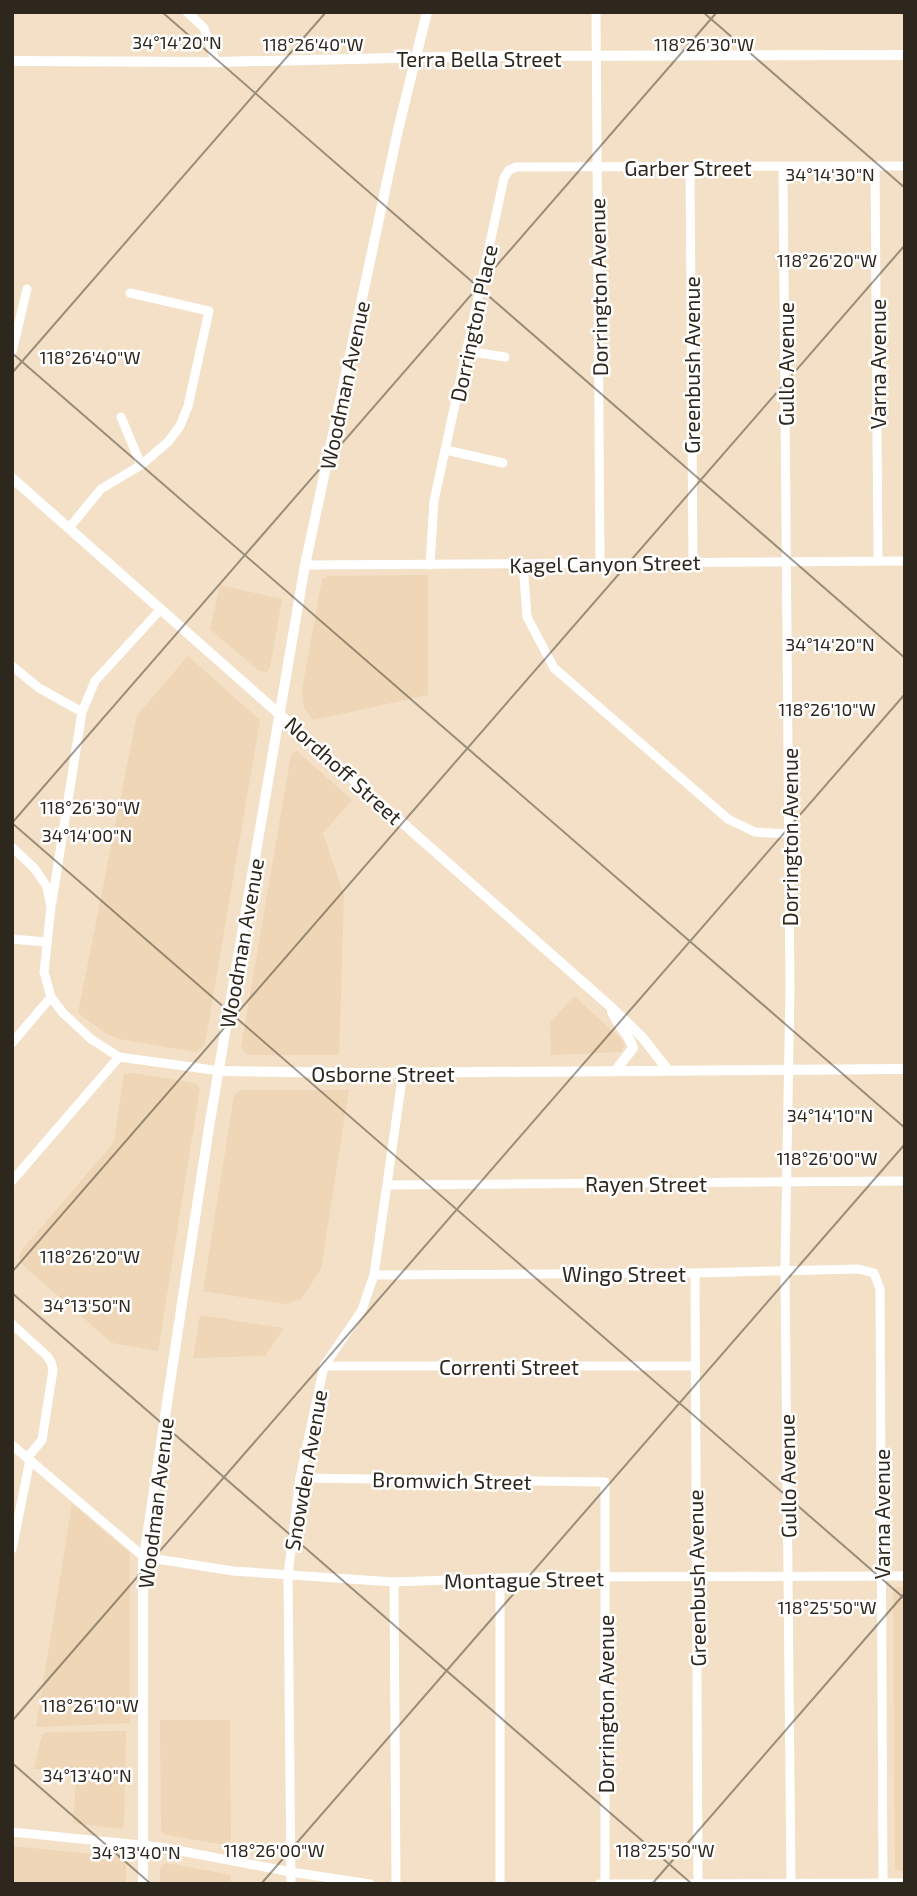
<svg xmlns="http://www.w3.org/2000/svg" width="917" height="1896" viewBox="0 0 917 1896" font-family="'Exo 2',sans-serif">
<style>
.built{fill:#eed6b6}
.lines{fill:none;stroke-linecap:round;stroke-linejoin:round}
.minor{stroke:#fff;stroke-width:9}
.major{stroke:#fff;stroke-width:10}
.ticks{fill:none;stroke:#2e271d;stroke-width:2;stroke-opacity:0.45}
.labels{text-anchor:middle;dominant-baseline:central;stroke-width:5;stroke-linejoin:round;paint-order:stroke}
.street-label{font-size:21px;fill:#2e271d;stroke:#fff}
.ticks-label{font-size:18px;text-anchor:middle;fill:#2e271d;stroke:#fff;stroke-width:5;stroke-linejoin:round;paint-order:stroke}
</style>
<rect width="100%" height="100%" fill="#f3e0c6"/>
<g class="built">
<path d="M428,575V695L313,720L304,708L302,690L322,579L328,576Z"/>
<path d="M220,585L282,599L270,668L267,672L259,671L210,629Z"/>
<path d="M188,656L260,720L205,1044L202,1048L195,1052L119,1039L105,1033L78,1013L137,715Z"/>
<path d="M297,751L352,800L323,833L344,895L339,1055H247L241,1048L291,754Z"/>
<path d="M574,996L623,1041L624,1047L621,1052L551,1055L550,1023Z"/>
<path d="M133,1073L195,1083L200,1088L158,1351L112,1343L24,1266L19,1257L22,1250L110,1147L114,1141L124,1074Z"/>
<path d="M241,1090H349L321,1269L301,1299L285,1304L203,1291L234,1095Z"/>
<path d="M200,1315L263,1325L284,1328L265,1356L193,1358Z"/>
<path d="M72,1504L130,1553V1723L36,1727Z"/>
<path d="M896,1587H905V1872L895,1869L893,1590Z"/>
<path d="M160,1720H230L231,1846L166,1835L161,1831Z"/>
<path d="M126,1731L124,1826L121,1829L73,1823L77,1769H34L42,1735L46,1732Z"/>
<path d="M12,1846L122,1857L126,1861V1884H12Z"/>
<path d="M165,1863L231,1875V1884H160V1869Z"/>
</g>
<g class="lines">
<g class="minor">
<path d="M187,12L204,28L216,62"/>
<path d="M596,12L600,562"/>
<path d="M690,167L693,562"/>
<path d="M783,167L790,989L785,1270L791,1883"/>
<path d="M875,167L878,561"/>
<path d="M467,351L505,357"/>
<path d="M12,352L27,289"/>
<path d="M121,417L141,465"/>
<path d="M446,450L503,463"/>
<path d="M69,528L101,489L141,465L168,442L180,426L188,406L209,311L130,293"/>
<path d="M523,564L527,617L554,668L728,819L755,832L789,834"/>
<path d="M305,565L905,561"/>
<path d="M430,565L434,501L504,178L509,170L516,167L905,166"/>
<path d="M12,666L39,688L82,712"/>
<path d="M12,847L35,869L47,887L51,907L44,972L51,997L63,1013L91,1039L119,1057L220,1071"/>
<path d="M52,902L82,712L95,681L161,609"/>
<path d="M12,939L46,942"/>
<path d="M12,1043L51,997"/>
<path d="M12,1181L119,1057"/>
<path d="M388,1185L905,1181"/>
<path d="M695,1273L698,1884"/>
<path d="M374,1275L695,1273L858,1269L874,1273L880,1289L883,1883"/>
<path d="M12,1324L47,1356L51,1362L53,1370L42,1440L27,1458"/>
<path d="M324,1366H694"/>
<path d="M12,1445L144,1557L233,1571L394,1582L529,1577L905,1576"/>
<path d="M300,1478L605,1482V1884"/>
<path d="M12,1549L30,1460"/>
<path d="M500,1578V1884"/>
<path d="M394,1582L396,1884"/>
<path d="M12,1832L160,1847L291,1872L370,1884"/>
<path d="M291,1884L288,1575L300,1478L324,1366L362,1310L374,1275L403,1072"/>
<path d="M599,1884L905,1883"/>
</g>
<g class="major">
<path d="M12,61L216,62L482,56L905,55"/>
<path d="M12,478L612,1008L642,1037L668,1070"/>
<path d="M612,1011C618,1028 629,1033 633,1048L616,1070"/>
<path d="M220,1071L355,1073L905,1069"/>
<path d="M143,1884V1564L182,1303L210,1121L305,565L398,130L427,12"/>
</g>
</g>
<path class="ticks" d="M162,12L905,658M703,12L905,188M12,353L905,1128M12,373L326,12M12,823L717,12M12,823L905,1599M12,1272L905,245M12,1293L692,1884M12,1721L905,694M12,1763L151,1884M261,1884L905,1144M652,1884L905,1593"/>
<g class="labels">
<g class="street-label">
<text x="479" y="58">Terra Bella Street</text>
<text x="688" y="167">Garber Street</text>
<text transform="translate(598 287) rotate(-91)">Dorrington Avenue</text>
<text transform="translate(473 323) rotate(-78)">Dorrington Place</text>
<text transform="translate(785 364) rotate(-90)">Gullo Avenue</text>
<text transform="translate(877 364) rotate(-90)">Varna Avenue</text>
<text transform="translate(691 365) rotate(-90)">Greenbush Avenue</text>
<text transform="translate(344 385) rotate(-78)">Woodman Avenue</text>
<text transform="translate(605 563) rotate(-1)">Kagel Canyon Street</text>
<text transform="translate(344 770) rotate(42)">Nordhoff Street</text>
<text transform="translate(789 837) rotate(-90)">Dorrington Avenue</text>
<text transform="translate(241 943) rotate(-80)">Woodman Avenue</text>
<text x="383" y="1073">Osborne Street</text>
<text x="646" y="1183">Rayen Street</text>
<text x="624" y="1273">Wingo Street</text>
<text x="509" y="1366">Correnti Street</text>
<text transform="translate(305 1470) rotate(-80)">Snowden Avenue</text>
<text transform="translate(787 1476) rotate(-91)">Gullo Avenue</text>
<text transform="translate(452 1480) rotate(1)">Bromwich Street</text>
<text transform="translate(155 1503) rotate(-83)">Woodman Avenue</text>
<text transform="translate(881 1514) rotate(-90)">Varna Avenue</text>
<text transform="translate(696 1578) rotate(-91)">Greenbush Avenue</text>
<text transform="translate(524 1579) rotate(-1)">Montague Street</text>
<text transform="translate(605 1704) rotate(-90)">Dorrington Avenue</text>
</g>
</g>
<g class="ticks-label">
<text x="177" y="49">34°14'20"N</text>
<text x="313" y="51">118°26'40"W</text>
<text x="704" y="51">118°26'30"W</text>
<text x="830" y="181">34°14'30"N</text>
<text x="827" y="267">118°26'20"W</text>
<text x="90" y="364">118°26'40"W</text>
<text x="830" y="651">34°14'20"N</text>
<text x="827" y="716">118°26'10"W</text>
<text x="90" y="814">118°26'30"W</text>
<text x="87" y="842">34°14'00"N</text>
<text x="830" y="1122">34°14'10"N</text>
<text x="827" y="1165">118°26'00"W</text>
<text x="90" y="1263">118°26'20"W</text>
<text x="87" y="1312">34°13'50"N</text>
<text x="827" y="1614">118°25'50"W</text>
<text x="90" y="1712">118°26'10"W</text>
<text x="87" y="1782">34°13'40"N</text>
<text x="274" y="1857">118°26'00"W</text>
<text x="665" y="1857">118°25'50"W</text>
<text x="136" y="1859">34°13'40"N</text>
</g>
<rect width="917" height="1896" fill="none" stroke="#2e271d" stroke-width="28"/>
</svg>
